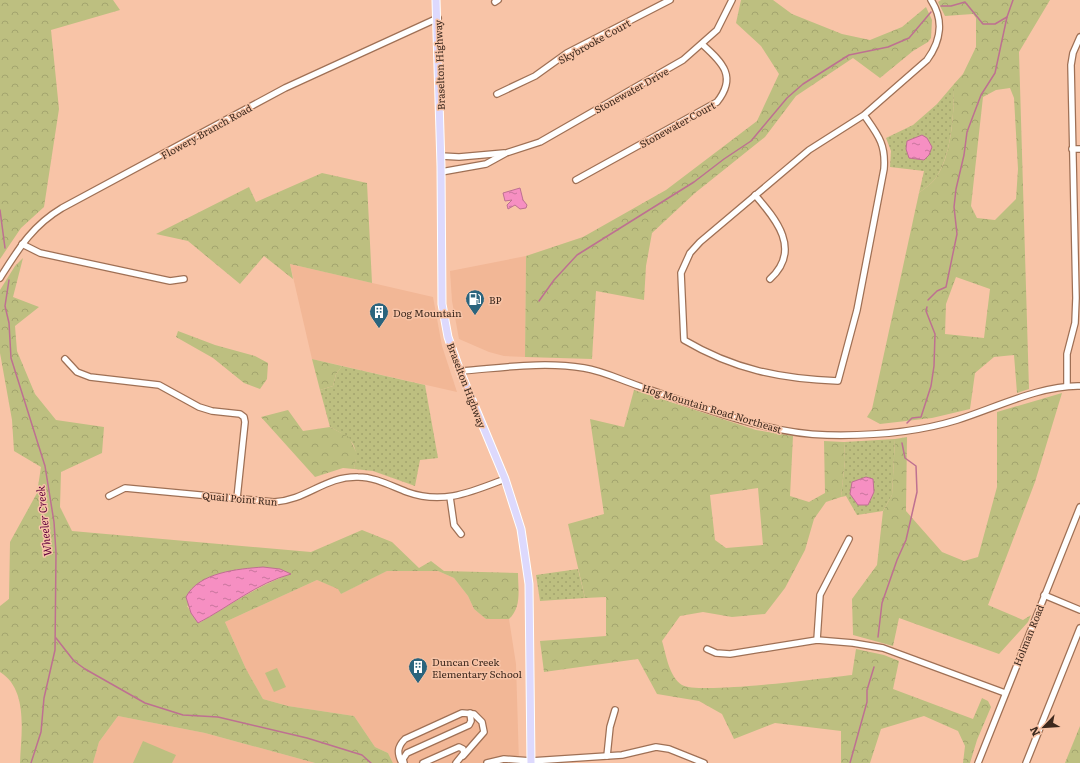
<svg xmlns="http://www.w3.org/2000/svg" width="1080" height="763" viewBox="0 0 1080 763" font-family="Literata,serif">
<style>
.built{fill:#f2b796}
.grass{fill:url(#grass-dots)}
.forest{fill:url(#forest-crowns);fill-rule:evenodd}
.garden{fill:#bdbf80}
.water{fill:url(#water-ripples);stroke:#be7091}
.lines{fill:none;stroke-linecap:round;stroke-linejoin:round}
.stream{stroke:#be7091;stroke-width:1.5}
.minor-casing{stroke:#9f7055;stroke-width:8}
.major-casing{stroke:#fff;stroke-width:9}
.minor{stroke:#fff;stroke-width:5.5}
.major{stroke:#ddd9fd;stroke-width:7}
.labels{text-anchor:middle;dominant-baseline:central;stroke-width:3;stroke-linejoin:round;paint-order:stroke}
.street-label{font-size:10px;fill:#3d291e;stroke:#f8c4a7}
.poi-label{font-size:10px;fill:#3d291e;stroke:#f8c4a7;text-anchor:start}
.water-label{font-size:11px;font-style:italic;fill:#63043f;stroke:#f8c4a7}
</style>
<defs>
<pattern id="grass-dots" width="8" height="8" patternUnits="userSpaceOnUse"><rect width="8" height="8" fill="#bdbf80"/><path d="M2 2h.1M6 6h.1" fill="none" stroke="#a3a46e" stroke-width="1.8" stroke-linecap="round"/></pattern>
<pattern id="forest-crowns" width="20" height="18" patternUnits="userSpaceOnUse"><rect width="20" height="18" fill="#bdbf80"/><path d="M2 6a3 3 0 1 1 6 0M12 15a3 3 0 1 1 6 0" fill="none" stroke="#a3a46e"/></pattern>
<pattern id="water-ripples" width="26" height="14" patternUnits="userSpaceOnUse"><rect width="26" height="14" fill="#f68fc2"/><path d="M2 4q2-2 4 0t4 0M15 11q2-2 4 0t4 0" fill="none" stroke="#c8759d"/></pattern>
</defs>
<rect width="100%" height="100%" fill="#f8c4a7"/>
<g class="built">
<path d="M526,256L525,357L504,356L489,352L459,339L452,301L450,271Z"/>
<path d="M290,264L433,297L442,346L457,392L312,359Z"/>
<path d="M387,571H438L454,578L468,596L474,609L486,619H509L516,664L519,763H393L388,753L375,747L354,716L288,706L263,699L246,669L225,622L317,580L339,589L341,594Z"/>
<path d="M118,716L205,733L315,763H93L99,742Z"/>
</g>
<g class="grass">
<path d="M954,84C954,111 952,153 937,176C933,183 925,188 919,193L924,171L890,167L891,151L886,138L913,125L937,104Z"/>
<path d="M342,366L425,385L438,458L420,460L415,486L373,471L354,469C360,444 351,438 330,427L320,390L333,386L336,374Z"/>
<path d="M895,439L892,495L883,511L857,515L846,496L841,497L845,460L844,442Z"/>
<path d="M578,569L585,598L540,601L536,575Z"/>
</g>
<g class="forest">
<path d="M0,0H113L120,10L51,30L59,109L44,207L21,228L0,259Z"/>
<path d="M741,0H773L792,14L842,34L870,40L902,27L926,7L932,20L931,38L928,42L913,51L880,78L853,58L796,96L765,137L695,193L652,233L646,266L644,300L596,291L592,359L525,357L526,256L583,237L666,190L757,121L779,74L761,46L736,23Z"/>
<path d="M941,0H1050L1019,52L1029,389L1017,393L1014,355L994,357L975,373L970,409L932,418L880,424L867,417L872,409L919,193C925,188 933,183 937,176C952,154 954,111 954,84L963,74L976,47V18L973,14L945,16L938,2ZM1010,88L1014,98L1018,169L1016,199L995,220L977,218L971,206L983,97L996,90ZM956,277L990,289L984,338L945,334L946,304Z"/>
<path d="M322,173L367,183L372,283L290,264L293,279L264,256L240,284L188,241L156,234L249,187L256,202Z"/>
<path d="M23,258L13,297L39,307L15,326L17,351L35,394L56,420L104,427L102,453L61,472L60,507L72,531L311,552L362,530L392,542L419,568L431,561L444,571L518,573C518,589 522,607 509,619H486L474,609L468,596L454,578L438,571H387L341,594L338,589L317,580L225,622L246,669L263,699L288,706L354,716L375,747L388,753L393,763H315L205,733L118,716L99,742L93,763H20C21,734 29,690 0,672V606L9,599L10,542L37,493L41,467L14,451L12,420L0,353V290L15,266ZM280,569L290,574C257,586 229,606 199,623L187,606Z"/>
<path d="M178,331L215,345L255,356L268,363L267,379L260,389L244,383L213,358L176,337Z"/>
<path d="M312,359L342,366L336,374L333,386L320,390Z"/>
<path d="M634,390L756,430L793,436L790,496L809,502L825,493L824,441L844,442L845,460L841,497L826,502L814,519L805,550L785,588L765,614L732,617L703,612L680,616L662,641C666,654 669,677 682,685C700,695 824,678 852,675L856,649L884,655L899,661L893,689L973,719L982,698L988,701L991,707L977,740L970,763H963L965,746L958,731L924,716L881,729L870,763H841V731L775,723L734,739L722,714L699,701L657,694L638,659L544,672L540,641L606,636V597L585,598L568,524L604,514L590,419L624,427ZM758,488L763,545L726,548L715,540L710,495Z"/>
<path d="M1062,393L1035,482L988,605L1023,620L1031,615L1028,622L999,654L899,618L893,646L853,635L852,599L877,565L883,511L892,495L895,439L907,437L906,511L942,552L964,561L978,557L997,487V412Z"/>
<path d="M288,410L303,431L330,427L349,437L357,454L354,469L343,468L315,477L261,417Z"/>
<path d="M1080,726V763H1065Z"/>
</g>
<g class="garden">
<path d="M277,668L286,687L274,692L265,673Z"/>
<path d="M143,741L176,755L172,763H133Z"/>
</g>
<g class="water">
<path d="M922,135L927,138L932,147L929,155L924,160L909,158L906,149L907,141Z"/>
<path d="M520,188L523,200L527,205L526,208L520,209L515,205L508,209L507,205L512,200L505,201L503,193Z"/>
<path d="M866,477L873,479L874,492L868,505H858L850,494L852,482Z"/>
<path d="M263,567L280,569L291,574C257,583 229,607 198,623L191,613L186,597C199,572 238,569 263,567Z"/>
</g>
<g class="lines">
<g class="stream">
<path d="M941,6H951L965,2L983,24H995L1007,17"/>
<path d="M0,210L5,248"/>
<path d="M9,280L5,306L9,323L11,358L45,466L54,522L56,553L55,650L44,698L41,732L31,763"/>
<path d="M928,300L937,291L946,287L957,234L954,207L956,189L964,155L967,132L981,95L995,73L1007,17L1013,0"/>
<path d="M539,301L554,280L577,255L694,182L724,159L751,141L787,98L803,84L849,55L888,47L909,38L931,12"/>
<path d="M907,423L912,418L921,417L931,386L934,366L935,334L926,311L927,307"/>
<path d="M878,637L882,603L897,560L906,540L917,492L916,466L905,458L902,443"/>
<path d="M56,638L74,661L85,669L145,703L183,715L218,717L307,738L362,755L371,763"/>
<path d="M850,763L867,702V690L874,667"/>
</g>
<defs>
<g id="minor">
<path d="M495,2L498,0"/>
<path d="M497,94L535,76L567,53L670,0"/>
<path d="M864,115C878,135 886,144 884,169L857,310L838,381C780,379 733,369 684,340L681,273L690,253L700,242L809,150L864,115L927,60C941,41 944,20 931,0"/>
<path d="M1072,149H1080"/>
<path d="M441,156L459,157L504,153"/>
<path d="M441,172L486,164L506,153L540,142L683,60L717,30L732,0"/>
<path d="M576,180L717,102C737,77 723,63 703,45"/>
<path d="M755,195C776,219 802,250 770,279"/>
<path d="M22,244L40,253L170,281L184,279"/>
<path d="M0,278C19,248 32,226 62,208L285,88L438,18"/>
<path d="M65,359L77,372L90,377L159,385L199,407L212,411L240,414L244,417L245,422L237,498"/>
<path d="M460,371C501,368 543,361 584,368C603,371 621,380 639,386C696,405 767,434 827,435C872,436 915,433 957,420C995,408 1041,385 1080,386"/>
<path d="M1067,386V354L1075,323L1076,298L1071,65L1073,53L1080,37"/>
<path d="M109,496L125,488L274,502C307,500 325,476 358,477C375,477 391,486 407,492C443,505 471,492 505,479"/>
<path d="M450,497L454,525L461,534"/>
<path d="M1044,595L1080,610"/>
<path d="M817,640L820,595L849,539"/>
<path d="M707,649L716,653L730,654L817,640L853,643L883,648L1005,693"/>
<path d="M607,756L610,727L615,710"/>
<path d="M402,763C397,753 397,747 405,739L462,713L474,714L482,722L484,732L463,756"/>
<path d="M404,763L403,759L407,753L469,725L471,721L470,713"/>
<path d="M423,763L459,747L463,749L464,753L456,763"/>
<path d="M487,763L504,759L531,761L622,755L656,747L669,749L704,763"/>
<path d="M978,763L1080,507"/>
<path d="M1026,763L1080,628"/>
</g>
<path id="major" d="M436,0L441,166L442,304L448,337L460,371L505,479L521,529L529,584L531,763"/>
</defs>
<use href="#minor" class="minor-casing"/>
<use href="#major" class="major-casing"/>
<use href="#minor" class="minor"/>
<use href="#major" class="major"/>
</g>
<defs>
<symbol id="fuel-pin" viewBox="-11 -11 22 30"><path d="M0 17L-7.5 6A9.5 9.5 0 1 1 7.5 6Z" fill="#2b647d" stroke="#f8c4a7"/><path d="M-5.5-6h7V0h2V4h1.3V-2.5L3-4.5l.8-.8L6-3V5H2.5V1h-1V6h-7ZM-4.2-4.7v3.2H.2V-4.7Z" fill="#fff"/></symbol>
<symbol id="building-pin" viewBox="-11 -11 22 30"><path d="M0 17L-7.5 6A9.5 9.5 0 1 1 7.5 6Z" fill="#2b647d" stroke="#f8c4a7"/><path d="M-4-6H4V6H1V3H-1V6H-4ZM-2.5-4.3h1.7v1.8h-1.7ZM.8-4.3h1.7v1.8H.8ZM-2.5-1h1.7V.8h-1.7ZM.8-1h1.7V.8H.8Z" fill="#fff"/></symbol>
</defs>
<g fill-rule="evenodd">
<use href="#fuel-pin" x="464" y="288" width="22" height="30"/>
<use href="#building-pin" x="368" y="301" width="22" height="30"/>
<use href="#building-pin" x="407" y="656" width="22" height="30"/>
</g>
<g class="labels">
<g class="street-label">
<text transform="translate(594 41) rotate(-29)">Skybrooke Court</text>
<text transform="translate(439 65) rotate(-92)">Braselton Highway</text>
<text transform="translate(631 90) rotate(-29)">Stonewater Drive</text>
<text transform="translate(677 124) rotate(-29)">Stonewater Court</text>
<text transform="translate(206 131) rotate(-29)">Flowery Branch Road</text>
<text transform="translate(467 385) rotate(69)">Braselton Highway</text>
<text transform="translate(712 408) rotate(17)">Hog Mountain Road Northeast</text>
<text transform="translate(240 498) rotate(5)">Quail Point Run</text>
<text transform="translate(1028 635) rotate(-68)">Holman Road</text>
</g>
<g class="poi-label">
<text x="489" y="299">BP</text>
<text x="393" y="312">Dog Mountain</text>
<text x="432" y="661">Duncan Creek<tspan x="432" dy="12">Elementary School</tspan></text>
</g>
<g class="water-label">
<text transform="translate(43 521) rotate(-96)">Wheeler Creek</text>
</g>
</g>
<g transform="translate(1044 727) rotate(245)" stroke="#f8c4a7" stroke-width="3" paint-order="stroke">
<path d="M0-3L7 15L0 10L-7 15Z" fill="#3d291e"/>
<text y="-6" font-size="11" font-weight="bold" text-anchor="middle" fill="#3d291e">N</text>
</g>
</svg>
